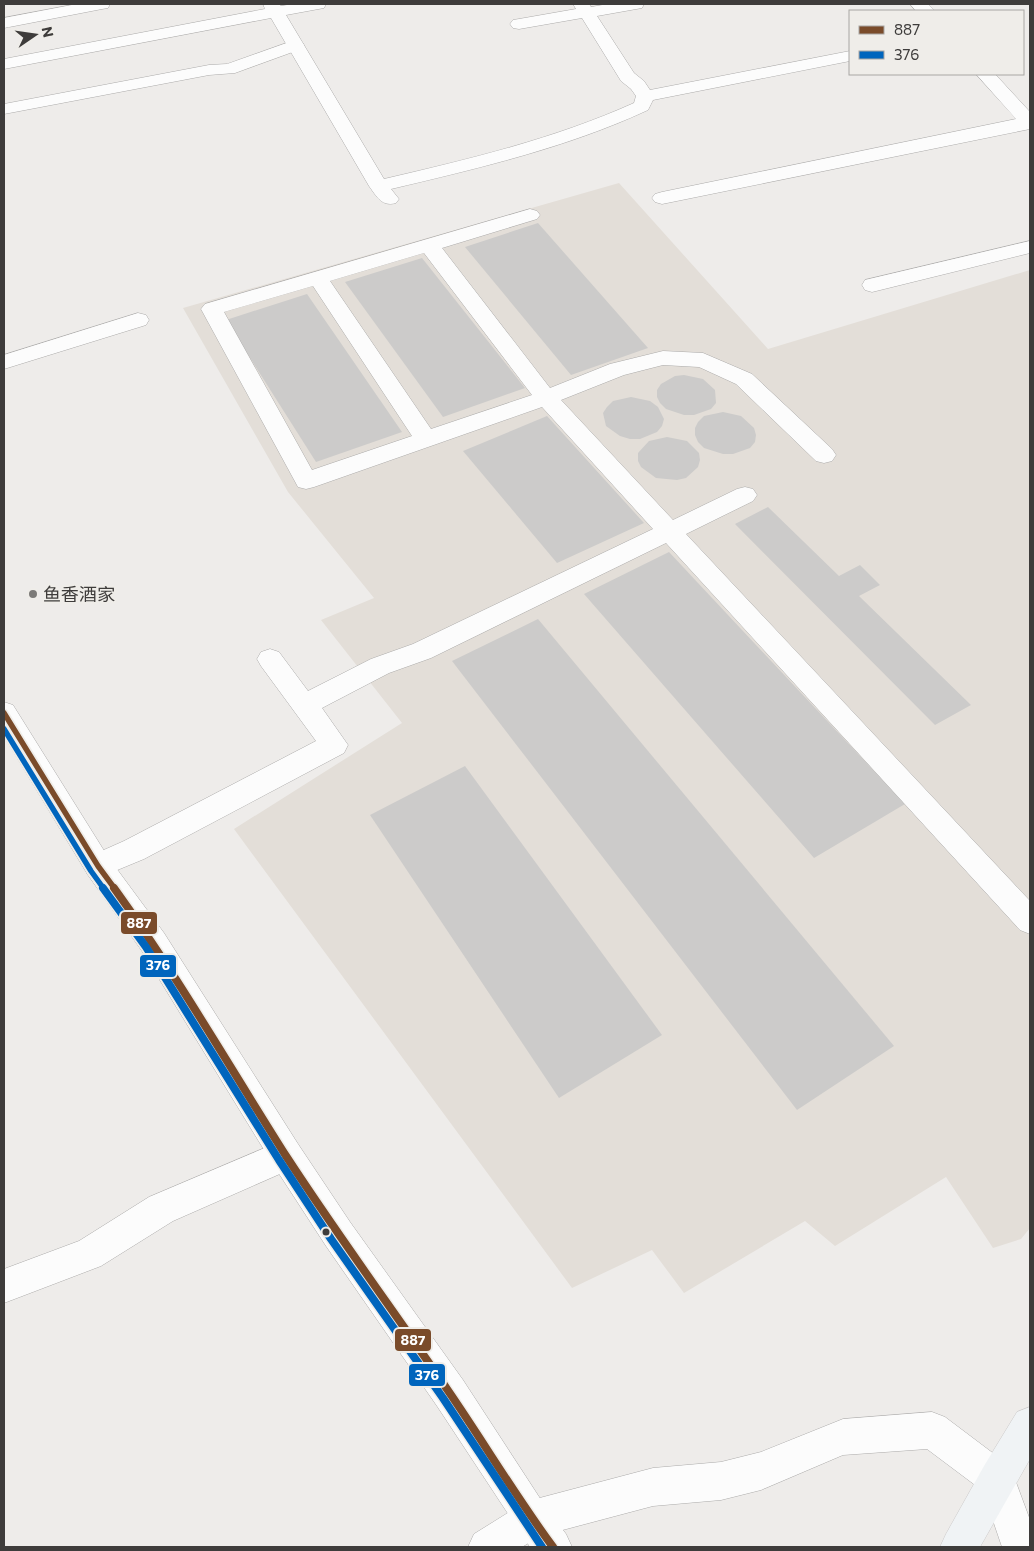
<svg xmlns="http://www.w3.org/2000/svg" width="1034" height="1551" viewBox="0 0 1034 1551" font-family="Commissioner,'Noto Sans SC',sans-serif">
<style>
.built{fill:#e3ded8}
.building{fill:#cccbca}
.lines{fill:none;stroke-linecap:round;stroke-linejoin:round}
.street-casing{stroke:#acabaa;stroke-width:1}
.secondary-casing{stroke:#acabaa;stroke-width:1}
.primary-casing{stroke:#cbc9c9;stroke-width:1}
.street{fill:#fcfcfc;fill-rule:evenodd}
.secondary{fill:#fcfcfc;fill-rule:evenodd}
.primary{fill:#f0f3f5;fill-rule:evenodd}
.bus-1-far1-casing{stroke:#efede9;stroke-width:9}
.bus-1-casing{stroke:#efede9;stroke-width:11}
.bus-2-far1-casing{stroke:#efede9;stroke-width:9}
.bus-2-casing{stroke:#efede9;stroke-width:11}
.bus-1-far1{stroke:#7a4b2a;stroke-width:5.5}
.bus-1{stroke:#7a4b2a;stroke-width:8}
.bus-2-far1{stroke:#0065bd;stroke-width:5.5}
.bus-2{stroke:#0065bd;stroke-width:8}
.poi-dot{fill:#7c7a78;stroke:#efede9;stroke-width:2}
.bus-dot{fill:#3e3c3b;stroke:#efede9;stroke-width:2}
.labels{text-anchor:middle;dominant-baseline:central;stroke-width:4.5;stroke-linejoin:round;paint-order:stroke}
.poi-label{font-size:18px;fill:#3e3c3b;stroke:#efede9;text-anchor:start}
.line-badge{stroke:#efede9;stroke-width:2}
.badge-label{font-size:14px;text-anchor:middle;font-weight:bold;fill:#fff}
</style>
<rect width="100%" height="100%" fill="#eeecea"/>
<path class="built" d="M619,183L768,349L1030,270V1228L1021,1239L993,1248L946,1177L835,1246L805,1221L684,1293L652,1250L572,1288L234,829L402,723L321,620L374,598L288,492L183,308Z"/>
<g class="building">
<path d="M538,223L648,348L571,375L465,247Z"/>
<path d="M422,258L525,388L443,417L345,282Z"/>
<path d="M307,294L402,432L316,462L226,320Z"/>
<path d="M684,375L703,379L715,390L716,403L711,409L694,415H684L666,409L660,403L657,397V390L661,384L675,376Z"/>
<path d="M631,397L650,401L658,407L664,419L662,426L657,432L640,439H630L620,436L606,426L603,413L607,407L613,401Z"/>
<path d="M723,412L741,416L754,428L756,435L755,442L750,448L733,454H723L704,448L698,442L695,435V428L698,422L704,416Z"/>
<path d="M547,416L644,523L557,563L463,451Z"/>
<path d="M667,437L687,441L699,453L700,460L698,467L686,478L677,480L656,478L641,467L638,461V453L649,441Z"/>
<path d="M768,507L839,576L860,565L880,585L859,596L971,705L935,725L735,524Z"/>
<path d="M669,552L905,804L814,858L584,594Z"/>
<path d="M538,619L894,1046L797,1110L452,661Z"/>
<path d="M465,766L662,1035L559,1098L370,815Z"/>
</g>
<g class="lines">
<defs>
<g id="street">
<path d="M77,4H110L108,8L102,9L4,28V18Z"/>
<path d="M263,4H279L281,6L293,4H326L324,8L286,15L384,179C470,159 554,139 634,103L636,96L631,89L621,81L582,18L519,29L513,28L510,24L513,20L519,19L576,9L573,4H589L591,7L608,4H644L642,8L597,16L634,73L644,81L650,90L850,51V61L653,100L648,110C566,148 479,168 391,189L399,199L396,203C382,207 377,197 369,186L271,18L4,69V59L265,9Z"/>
<path d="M910,4H928L935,11H916Z"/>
<path d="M976,74H995L1030,112V129L662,204L655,202L652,198L655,194L662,192L1016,119Z"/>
<path d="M530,209L537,211L540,215L537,219L442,248L550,388L610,364L663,351L703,353L752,374L832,449L836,455L832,461L824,463L816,461L736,384L699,367L663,365L624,375L561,400L673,520L737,489L745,487L753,489L757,495L753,501L686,534L1030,901V934L1020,930L666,543L431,658L389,673L322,708L348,745L344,753L144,859L98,878L88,875L84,866L88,857L124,841L316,741L261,666L257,659L261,652L270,649L279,652L308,691L371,659L413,644L653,529L542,407L314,487L306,489L298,487L201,309L205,304ZM424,253L532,395L431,429L330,281ZM313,286L412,436L312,470L224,312Z"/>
<path d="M1030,241V253L872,292L865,290L862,285L865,280Z"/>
<path d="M138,313L146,315L149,320L146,325L4,369V355Z"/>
<path d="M286,1139L298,1144L302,1155L298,1166L173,1221L101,1266L4,1303V1269L79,1241L149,1197Z"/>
<path d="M932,1412L945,1417L1010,1466L1030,1520V1547H1002L983,1491L927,1449L843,1455L761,1490L721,1500L653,1506L540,1536L522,1547H468L474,1534L519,1506L532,1500L653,1468L721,1462L761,1452L843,1419Z"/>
</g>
<g id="secondary">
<path d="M295,40L301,41L304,45L301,49L235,73L209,75L4,114V104L209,65L227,64Z"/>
<path d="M4,702L13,705L108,857L164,933L298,1144L350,1222L463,1380L545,1506L566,1534L572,1547H530L437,1406L326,1246L274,1166L142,951L88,875L4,736Z"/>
</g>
<path id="primary" d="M1030,1407V1459L980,1547H940L946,1534L984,1466L1017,1412Z"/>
</defs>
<use href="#street" class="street-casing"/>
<use href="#secondary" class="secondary-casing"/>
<use href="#primary" class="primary-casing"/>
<use href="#street" class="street"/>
<use href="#secondary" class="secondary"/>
<use href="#primary" class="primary"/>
<defs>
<path id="bus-1-far1" d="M4,713L98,866L115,889"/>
<path id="bus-1" d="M114,888C176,974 229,1066 286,1156C338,1236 395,1313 449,1392C484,1443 516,1497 553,1547"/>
<path id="bus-2-far1" d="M4,729L91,871L104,889"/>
<path id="bus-2" d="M103,888L146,947L279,1160L331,1239L443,1398L542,1547"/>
</defs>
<use href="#bus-1-far1" class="bus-1-far1-casing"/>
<use href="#bus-1" class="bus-1-casing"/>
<use href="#bus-2-far1" class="bus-2-far1-casing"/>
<use href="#bus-2" class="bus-2-casing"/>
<use href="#bus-1-far1" class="bus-1-far1"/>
<use href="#bus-1" class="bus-1"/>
<use href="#bus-2-far1" class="bus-2-far1"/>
<use href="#bus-2" class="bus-2"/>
</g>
<circle class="poi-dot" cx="33" cy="594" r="5"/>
<circle class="bus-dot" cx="326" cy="1232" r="4.5"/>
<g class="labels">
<g class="poi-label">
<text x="43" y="594">鱼香酒家</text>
</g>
</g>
<g class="line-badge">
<rect x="120" y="911" width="38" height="24" rx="5" fill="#7a4b2a"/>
<rect x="139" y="954" width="38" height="24" rx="5" fill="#0065bd"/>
<rect x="394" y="1328" width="38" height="24" rx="5" fill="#7a4b2a"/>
<rect x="408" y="1363" width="38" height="24" rx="5" fill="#0065bd"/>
</g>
<g class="badge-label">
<text x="139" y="928">887</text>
<text x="158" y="970">376</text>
<text x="413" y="1345">887</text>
<text x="427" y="1380">376</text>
</g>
<rect width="1034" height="1551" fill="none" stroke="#3e3c3b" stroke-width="10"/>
<rect x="849" y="10" width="175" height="65" fill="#efede9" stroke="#a8a6a3"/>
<rect x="859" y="26" width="25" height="8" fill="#7a4b2a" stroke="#a8a6a3"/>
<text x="894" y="35" font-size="15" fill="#3e3c3b">887</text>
<rect x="859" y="51" width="25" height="8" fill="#0065bd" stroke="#a8a6a3"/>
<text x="894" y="60" font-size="15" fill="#3e3c3b">376</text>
<g transform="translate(35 35) rotate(77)" stroke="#efede9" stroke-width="4" paint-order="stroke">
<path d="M0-4L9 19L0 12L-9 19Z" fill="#3e3c3b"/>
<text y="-8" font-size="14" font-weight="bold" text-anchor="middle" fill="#3e3c3b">N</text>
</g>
</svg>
